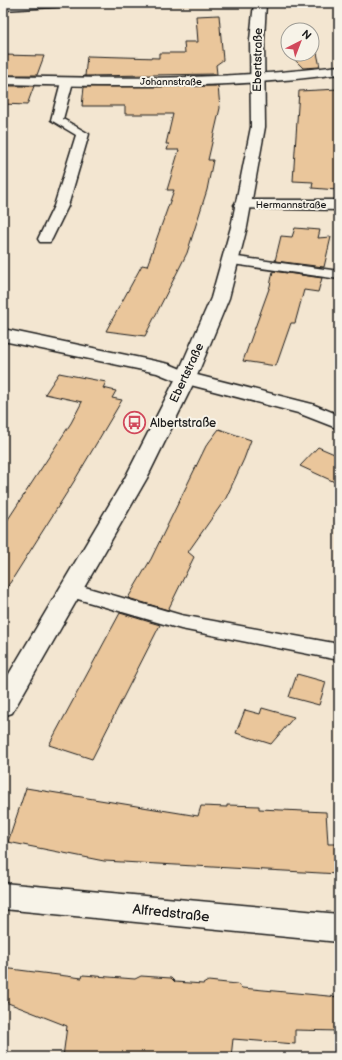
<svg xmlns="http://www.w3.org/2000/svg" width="342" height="1060" viewBox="0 0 342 1060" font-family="'Balsamiq Sans',sans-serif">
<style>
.building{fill:#eac69b;stroke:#1c1c1c}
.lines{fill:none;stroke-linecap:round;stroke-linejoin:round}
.service-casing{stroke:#1c1c1c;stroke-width:3}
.minor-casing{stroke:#1c1c1c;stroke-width:3}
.tertiary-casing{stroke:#1c1c1c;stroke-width:3}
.service{fill:#f7f3e8;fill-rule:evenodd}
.minor{fill:#f7f3e8;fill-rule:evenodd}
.tertiary{fill:#f7f3e8;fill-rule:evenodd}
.labels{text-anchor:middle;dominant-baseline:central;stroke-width:4;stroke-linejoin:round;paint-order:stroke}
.far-street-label{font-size:10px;fill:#1c1c1c;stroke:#f7f3e8}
.street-label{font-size:12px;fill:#1c1c1c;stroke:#f7f3e8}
.poi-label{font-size:12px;fill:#1c1c1c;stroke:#f7f3e8;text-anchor:start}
.near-street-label{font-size:14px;fill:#1c1c1c;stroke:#f7f3e8}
</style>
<rect width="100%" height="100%" fill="#f3e6d1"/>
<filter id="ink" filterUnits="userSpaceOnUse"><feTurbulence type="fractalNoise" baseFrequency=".025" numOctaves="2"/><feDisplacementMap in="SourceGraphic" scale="8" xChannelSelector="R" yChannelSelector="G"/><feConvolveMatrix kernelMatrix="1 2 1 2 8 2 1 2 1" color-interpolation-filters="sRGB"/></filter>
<g filter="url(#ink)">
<g class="building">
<path d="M219,15L223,60L216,65L217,74L85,76L87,56L159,58V53H185L184,42H198L196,16Z"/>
<path d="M289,29H312L320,67L303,68L294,59L293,54H312V30Z"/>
<path d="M3,55L44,56L37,75H3Z"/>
<path d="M3,86H34L27,105L3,104Z"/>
<path d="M218,86L220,108L208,160H213L207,190L187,253L145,336L106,331L142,265L147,266L174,190H167L179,150H167L169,144H166L173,114H125V106H82L84,87Z"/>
<path d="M339,89V160L337,190L312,188L313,182L293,181L299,91Z"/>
<path d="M295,228L320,230L318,238L331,237L324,267L275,261L281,236L292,237Z"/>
<path d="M273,271L322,278L318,292L304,290L295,323H291L276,366L243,361L270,286Z"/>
<path d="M59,373L106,382L103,388L116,391L112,398L122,400L73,483L3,594V527L71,423L82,402L45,394Z"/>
<path d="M219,429L251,440L244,459L226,498L188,552L194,557L168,610L128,598L151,559L206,446Z"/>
<path d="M318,447L339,456V484L300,466Z"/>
<path d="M120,613L160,625L92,759L49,745Z"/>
<path d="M297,674L326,682L319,705L289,697Z"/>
<path d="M262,708L294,717L271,744L236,733L245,710L260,714Z"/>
<path d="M26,788L198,816L201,806L227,807V805L259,806V809L326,812L328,844H339V874L104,861L8,842Z"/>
<path d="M3,968L82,978L83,975L135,979L141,976L171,978L175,982L203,984L208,981L237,984L242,988L339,997V1031L295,1030V1044L233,1039L231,1057H63L67,1026L3,1001Z"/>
</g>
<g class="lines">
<defs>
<g id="service">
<path d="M19,3H76L71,6L3,10V4Z"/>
<path d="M67,79L73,82L63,119L89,134L68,206L52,239L50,242H40L38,239L54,206L76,135L51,120L61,82Z"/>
<path d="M230,256L339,271V279L225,263L223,260L225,257Z"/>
<path d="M71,583L181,615L339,644V660L181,629L64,595L62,590L64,585Z"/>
</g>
<g id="minor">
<path d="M339,66V74C227,89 116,87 3,84V76C116,79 227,80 339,66Z"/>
<path d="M242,200H339V210L236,208L234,205L236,202Z"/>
<path d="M3,329L169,364L193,374L312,404L339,415V429L298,413L179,382L157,373L3,341Z"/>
<path d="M3,883L339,914V942L3,909Z"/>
</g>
<path id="tertiary" d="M254,3H266L264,40L265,127L247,227L229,298L196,378L147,478L12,713L3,716V684L125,478L176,378L211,298L231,227L251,127L250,40Z"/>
</defs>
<use href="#service" class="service-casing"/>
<use href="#minor" class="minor-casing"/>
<use href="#tertiary" class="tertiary-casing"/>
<use href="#service" class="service"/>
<use href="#minor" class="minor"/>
<use href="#tertiary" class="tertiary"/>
</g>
</g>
<defs>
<symbol id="bus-ring" viewBox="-11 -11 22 22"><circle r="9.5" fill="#f7f3e8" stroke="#d1495b" stroke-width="1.5"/><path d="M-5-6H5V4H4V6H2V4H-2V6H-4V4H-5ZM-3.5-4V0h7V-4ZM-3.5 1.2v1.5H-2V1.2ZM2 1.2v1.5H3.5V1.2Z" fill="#d1495b"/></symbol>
</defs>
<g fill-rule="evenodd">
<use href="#bus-ring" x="122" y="410" width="25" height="25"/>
</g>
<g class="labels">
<g class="far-street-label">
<text x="171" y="82">Johannstraße</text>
<text x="291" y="205">Hermannstraße</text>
</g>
<g class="street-label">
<text transform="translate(258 60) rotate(-89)">Ebertstraße</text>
<text transform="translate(187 373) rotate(-65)">Ebertstraße</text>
</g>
<g class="poi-label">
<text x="150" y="423">Albertstraße</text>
</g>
<g class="near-street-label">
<text transform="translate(171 913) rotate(6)">Alfredstraße</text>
</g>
</g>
<rect width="342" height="1060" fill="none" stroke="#f7f3e8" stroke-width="16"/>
<rect x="8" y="8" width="326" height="1044" fill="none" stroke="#1c1c1c" stroke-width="1.5" filter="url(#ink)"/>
<g transform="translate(300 42) rotate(42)"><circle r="19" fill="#f7f3e8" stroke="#9f9d96"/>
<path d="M0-3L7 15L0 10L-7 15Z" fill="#d1495b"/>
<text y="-6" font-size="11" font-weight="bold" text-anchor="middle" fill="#1c1c1c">N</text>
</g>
</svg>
